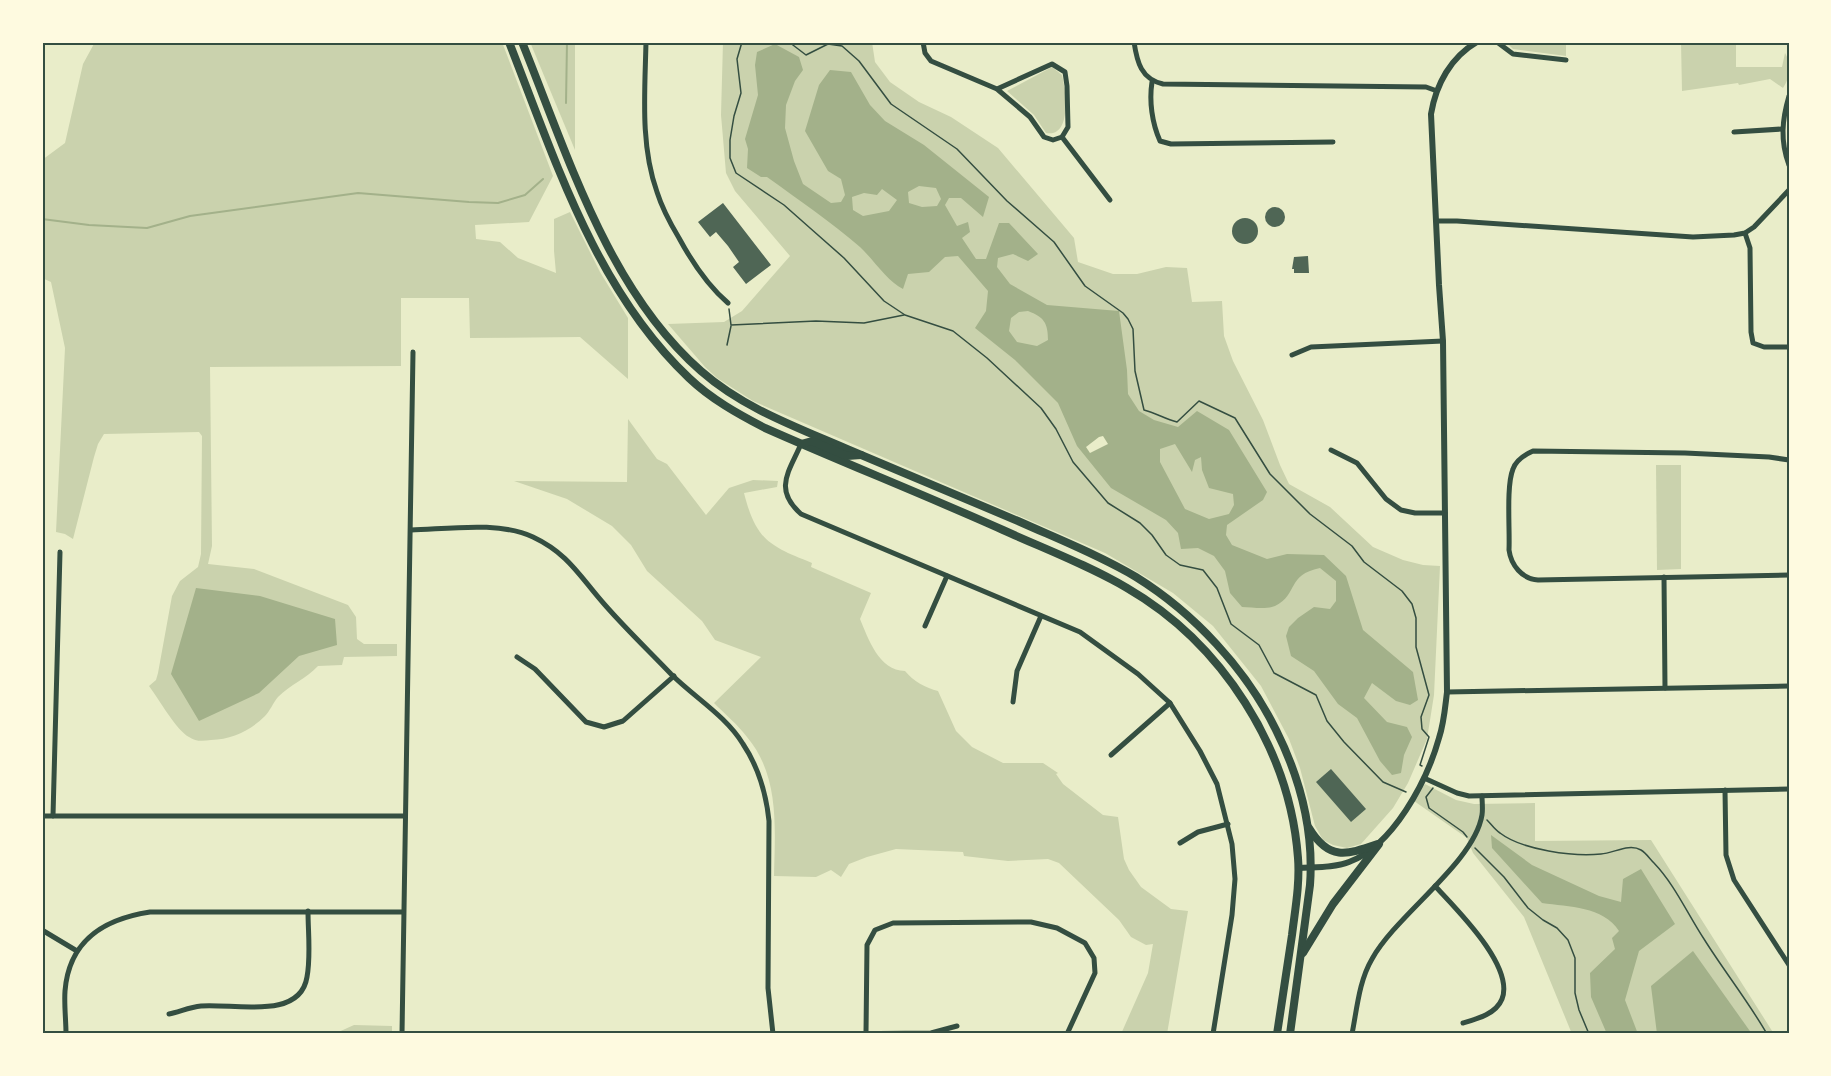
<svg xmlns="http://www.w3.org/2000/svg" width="1831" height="1076" viewBox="0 0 1831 1076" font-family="'Exo 2',sans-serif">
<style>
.green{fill:#cad2ad}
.water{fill:#a3b18a;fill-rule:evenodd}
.pier{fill:#e9edc9}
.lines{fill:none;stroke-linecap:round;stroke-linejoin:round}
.stream{stroke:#a3b18a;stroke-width:2}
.building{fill:#4f6655}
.path{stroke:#344e41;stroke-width:1.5}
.minor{stroke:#344e41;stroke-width:5}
.tertiary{stroke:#344e41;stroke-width:6}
.secondary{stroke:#344e41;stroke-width:8}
.neatline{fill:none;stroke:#344e41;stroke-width:2}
</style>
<rect width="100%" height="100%" fill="#e9edc9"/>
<g class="green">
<path d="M95,42H502L553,176L529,222L475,225L476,239L500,242L518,258L556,273L554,251V219L570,212L600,272L628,318V379L580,337L470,338L469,298H401V366L210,367L212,546L208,564L254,569L348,605L356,617L357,639L364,644H397V656L344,657L342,665L318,666C307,678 290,685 278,697C273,703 270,711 265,716C250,731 232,739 211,740C203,741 196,742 189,737C176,730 159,699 149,686L156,680L158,673L172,596L180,581L198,567L201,554L202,436L199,432L104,434L98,444L94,457L73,539L65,534L56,532L65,348L51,282L42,278V160L65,143L83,64Z"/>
<path d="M530,42H575V150Z"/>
<path d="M723,42H872L875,62L890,82L919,102L951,117L998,148L1074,238L1078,262L1113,274H1137L1166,267L1187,268L1192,302L1222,301L1224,336L1233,361L1263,420L1280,465L1289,484L1330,507L1373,547L1403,560L1423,565L1440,566L1434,695L1427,739L1408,783L1393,808L1361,844L1347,848L1333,845L1323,840L1315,826L1300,768L1289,739L1261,686L1213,626L1173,593L1105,553L753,401L717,378L705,367L668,324L724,322L742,311L790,256L735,191L726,173L721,115Z"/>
<path d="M1506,42H1588L1566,44V56L1513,49Z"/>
<path d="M1681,42H1772L1736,43V67H1782L1785,53C1792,64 1790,78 1783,88L1770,79L1739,85L1738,83L1682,91Z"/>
<path d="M1052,67L1062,75C1066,91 1072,138 1046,133L1034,115L1007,91Z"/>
<path d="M628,419L657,459L667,464L706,515L729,488L753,480L778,481L777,487L744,493C756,540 769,546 812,563L811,567L871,593L860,619C868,638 879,671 905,671C913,681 926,688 938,691L956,731L972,747L1003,763H1043L1058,773L1056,774L1063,784L1103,815L1118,817L1124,859L1129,870L1141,887L1171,909L1188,911L1167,1034H1121L1148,973L1153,944L1146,945L1131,937L1119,920L1059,863L1048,859L1008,861L964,856L963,852L896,849L867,857L849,864L841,877L831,870L816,877L774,876C775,829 780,776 747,737C738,725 725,714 714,703L761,657L715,640L702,621L647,571L631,545L612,526L567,499L514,481L627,482Z"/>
<path d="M1656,465H1681V569L1657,570Z"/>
<path d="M1425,784L1456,800L1474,804L1535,803V841L1651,840L1774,1034H1572L1524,917L1473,853L1467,838L1414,801Z"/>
<path d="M354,1025L392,1026V1034H334Z"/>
</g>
<g class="water">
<path d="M775,44L799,57L803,70L795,81L786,105L785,128L794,161L803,184L831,203L841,202L845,195L841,179L828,171L805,131L819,85L830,70L851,72L870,105L885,121L924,145L989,197L983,217L961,198H949L945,205L957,226L968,222L970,232L962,238L976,259H986L999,223H1009L1038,254L1028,261L1013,254L998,258L997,267L1010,284L1047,305L1119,311L1127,370L1128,394L1139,411L1154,420L1178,427L1197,411L1229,430L1267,492L1263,500L1227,525L1226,535L1232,545L1267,559L1287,554L1324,555L1346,576L1363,630L1413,672L1418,700L1410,705L1396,701L1372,683L1364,698L1387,722L1407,727L1412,737L1404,755L1401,773L1392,775L1380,761L1357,718L1338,704L1314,671L1291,656L1286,636L1289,627L1298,618L1314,607L1330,609L1336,601V581L1320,568C1286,575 1299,594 1275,606C1265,610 1252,607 1242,607L1230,593L1225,571L1214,556L1198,548L1181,549L1178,533L1166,520L1111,488L1077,446L1058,403L1015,360L975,328L986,311L988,291L958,256L945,257L929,272L908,274L903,289C888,282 873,259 860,247C831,222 799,200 767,177H761L747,168L748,149L745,139L758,95L755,65L757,52ZM919,186L936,188L941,199L937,206L922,207L909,203L908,192ZM882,189L897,200L889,211L863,216L853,210L852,197L864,193L877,195ZM1028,311C1044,317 1048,323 1048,340L1037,346L1017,342L1009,331L1011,318L1019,312ZM1175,444L1192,472L1195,460L1201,457L1202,470L1209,488L1233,494L1234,505L1229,514L1209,519L1185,509L1160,462V449Z"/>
<path d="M196,588L260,596L335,619L337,645L299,656L259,693L199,721L171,674Z"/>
<path d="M1491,835L1532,865L1599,896L1621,902L1623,879L1641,869L1675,924L1639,951L1625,1000L1638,1034H1607L1591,997L1590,973L1615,949L1612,938L1619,931C1603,906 1569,907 1542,903L1492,848Z"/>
<path d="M1693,951L1752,1034H1657L1651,986Z"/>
</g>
<path class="pier" d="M1103,436L1108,444L1090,453L1086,447L1099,437Z"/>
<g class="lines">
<g class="stream">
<path d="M566,103L567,42"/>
<path d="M42,219L89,225L147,228L190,216L358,193L469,202L498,203L525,195L543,179"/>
</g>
</g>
<g class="building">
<path d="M723,203L771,265L746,284L733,267L739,262L728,246L716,232L710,237L698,222Z"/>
<circle cx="1275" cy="217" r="10"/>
<circle cx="1245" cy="231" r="13"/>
<path d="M1308,256L1309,273H1294V269H1292L1294,257Z"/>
<path d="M1331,769L1366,809L1351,822L1316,782Z"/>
</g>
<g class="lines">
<g class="path">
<path d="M742,42L737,59L741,93L734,116L730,140V158L736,173L784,205L810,228L844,258L884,301L905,315L953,331L987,358L1041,408L1056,429L1073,462L1108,503L1140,523L1152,535L1166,555L1180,565L1203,570L1217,588L1231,624L1259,645L1274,673L1316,695L1327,721L1344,742L1383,782L1406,792"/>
<path d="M789,42L806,55L828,44L842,46L859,61L891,104L957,149L1007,201L1054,242L1085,286L1123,313L1128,319L1133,329L1135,371L1144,410C1156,413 1165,419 1177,422L1199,401L1235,418L1270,474L1310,514L1352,546L1364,562L1402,591L1412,604L1416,618V647L1429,695L1421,717L1422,729L1429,737L1420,765L1422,766"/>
<path d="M729,309L731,325L816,321L864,323L904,315"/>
<path d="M727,345L731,326"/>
<path d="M1433,788L1426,797L1429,808L1463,832L1467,837"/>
<path d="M1487,820C1491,824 1495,830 1500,833C1522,850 1574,857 1601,854C1614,853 1629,843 1641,850C1646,853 1650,859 1654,863C1675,885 1687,913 1704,939C1724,971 1748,1001 1767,1034"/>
<path d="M1475,848L1504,877L1528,908L1543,920L1557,928L1568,940L1575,958V993L1579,1010L1589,1034"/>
</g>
<g class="minor">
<path d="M646,42C645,91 640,145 657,192C662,208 670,223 679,238C692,262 707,285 728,303"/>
<path d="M923,42L925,53L931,61L997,89L1030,117L1044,137L1053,140L1062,137L1068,127L1067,86L1065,72L1052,64L997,89"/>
<path d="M1134,42C1137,62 1141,79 1163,84L1426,87L1437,91"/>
<path d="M1497,42L1513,54L1566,60"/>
<path d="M1152,82C1149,101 1152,123 1160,141L1171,144L1333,142"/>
<path d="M1789,96C1782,120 1780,141 1789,165"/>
<path d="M1734,132L1782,129"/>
<path d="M1062,137L1110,200"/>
<path d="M1436,221H1457L1693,237L1734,235L1745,233L1754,227L1789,190"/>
<path d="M1745,233L1750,248L1751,332L1753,343L1764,347H1789"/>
<path d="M1292,355L1311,347L1443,341"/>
<path d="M801,444C789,472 773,489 801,514L1080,632L1138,674L1170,703L1200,751L1217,784L1232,844L1235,879L1232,915L1213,1034"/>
<path d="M1331,450L1357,463L1386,499L1401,510L1415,513H1445"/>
<path d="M1789,460L1769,457L1685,453L1533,451C1524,455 1516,460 1513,469C1506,486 1510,530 1509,550C1511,565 1522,579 1538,580L1789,575"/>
<path d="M411,530C447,529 500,521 533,537C569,554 580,577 605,605C626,629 649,651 671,674C694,697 726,716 743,744C759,768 766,792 769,821L768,988L773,1034"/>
<path d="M1664,577L1665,688"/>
<path d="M925,626L947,576"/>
<path d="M517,657L535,669L586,722L604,727L623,721L674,676"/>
<path d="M1447,692L1789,686"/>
<path d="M1013,702L1017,671L1041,616"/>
<path d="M1111,755L1170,703"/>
<path d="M1424,778L1457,793L1469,796L1789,789"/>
<path d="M1725,790L1726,855L1734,880L1789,965"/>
<path d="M42,816H405"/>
<path d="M53,816L60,552"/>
<path d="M1180,843L1198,832L1228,824"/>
<path d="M1435,886C1455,908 1515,966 1502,999C1496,1014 1477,1019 1463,1023"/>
<path d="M42,930L77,951"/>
<path d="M169,1014C179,1012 190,1007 201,1006C233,1003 300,1021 307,977C311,956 308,932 308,911"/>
<path d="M866,1033L867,945L875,930L893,923L1031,922L1057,928L1085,943L1094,958L1095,973L1067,1034"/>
<path d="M66,1034C66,1020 64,1005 65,991C69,940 104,919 150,912H403"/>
<path d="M402,1034L413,352"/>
<path d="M828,1034L931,1033L957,1026"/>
<path d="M1352,1034C1357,1009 1359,981 1372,959C1396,915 1474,863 1482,815C1483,809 1482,802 1482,796"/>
</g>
<path class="tertiary" d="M1299,868C1315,867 1334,868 1349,862C1393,846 1427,781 1439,738C1444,723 1445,708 1447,692L1443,341L1439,285L1431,114C1436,84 1451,57 1477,42"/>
<g class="secondary">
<path d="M509,42C555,159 595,289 689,378C711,399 738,414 765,428C844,463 925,495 1003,530C1045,549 1088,565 1127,588C1222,643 1290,749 1298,858C1300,884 1295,910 1292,935C1287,968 1282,1001 1277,1034"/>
<path d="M522,42C567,153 608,290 701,371C743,408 796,427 847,449C904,473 961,497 1018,521C1058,539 1099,555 1136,577C1194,613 1246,669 1276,730C1300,778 1314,831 1310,885L1290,1034"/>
<path d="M801,444L812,441L847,456L861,455"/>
<path d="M1309,828C1329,861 1346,855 1378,844"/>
<path d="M1303,953L1333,904L1379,844"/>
</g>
</g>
<rect width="1831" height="1076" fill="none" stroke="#fefae0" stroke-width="87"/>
<rect x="44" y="44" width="1744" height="988" class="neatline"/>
</svg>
